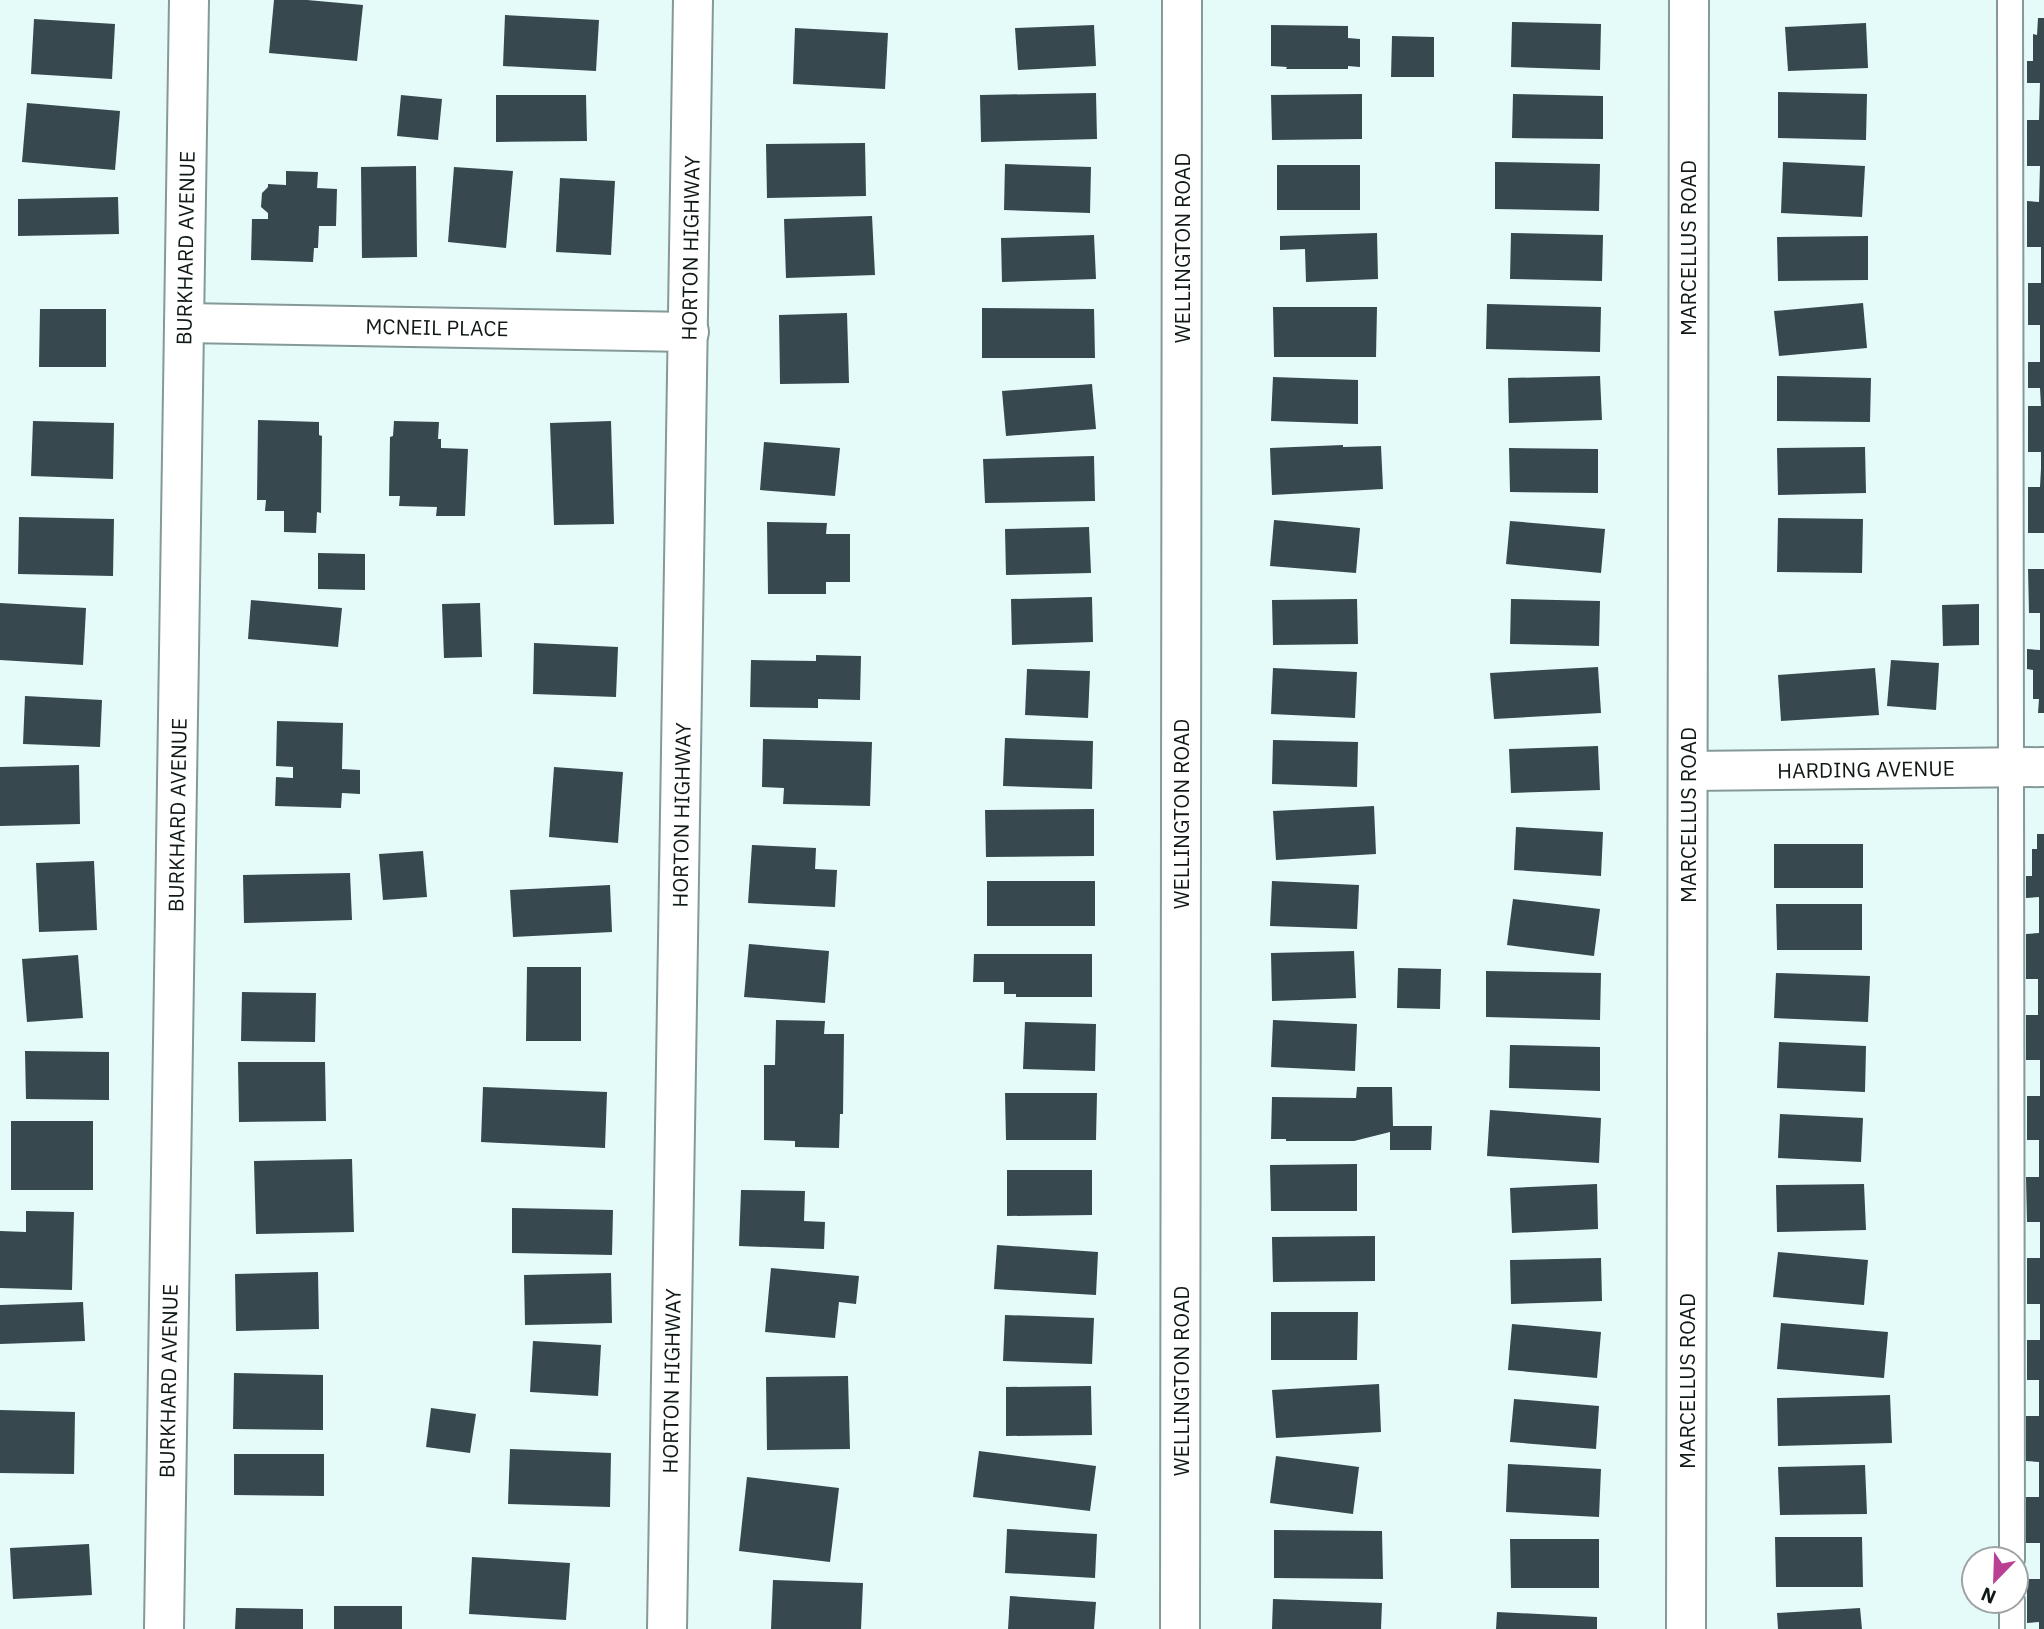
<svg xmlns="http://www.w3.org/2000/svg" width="2044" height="1629" viewBox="0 0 2044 1629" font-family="'IBM Plex Sans',sans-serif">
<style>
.building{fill:#37484e}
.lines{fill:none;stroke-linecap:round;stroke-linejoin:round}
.lane-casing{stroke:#849998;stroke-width:28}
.street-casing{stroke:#849998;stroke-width:42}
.lane{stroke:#fff;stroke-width:24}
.street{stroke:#fff;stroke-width:38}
.labels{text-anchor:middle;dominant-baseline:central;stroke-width:7;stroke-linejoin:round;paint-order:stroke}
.street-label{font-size:21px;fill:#101818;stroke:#fff}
</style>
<rect width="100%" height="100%" fill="#e4fbfa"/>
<g class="building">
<path d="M274,0H307L363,5L357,61L269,53Z"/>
<path d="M505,15L599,20L596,71L503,66Z"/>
<path d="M2038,18H2044V533H2028V487H2040L2041,469V452H2028V406H2041L2040,388H2028V362H2040V325H2028V283H2041V247H2027V201L2039,202L2040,166H2027V120H2039L2040,83H2027V61H2033V34L2037,35Z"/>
<path d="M34,19L115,24L112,79L31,74Z"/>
<path d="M1512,22L1601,24L1600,70L1511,67Z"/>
<path d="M1866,23L1868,68L1788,71L1785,27Z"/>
<path d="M1094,25L1096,66L1018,70L1015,28Z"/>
<path d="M1271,25L1348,26V38L1360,39V67L1348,66V69H1286L1287,67L1271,66Z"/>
<path d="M795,28L888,33L885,89L793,84Z"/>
<path d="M1392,36L1434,37V77H1391Z"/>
<path d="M1778,92L1867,94L1866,140L1778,138Z"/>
<path d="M1096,93L1097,139L981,142L980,95Z"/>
<path d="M1362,94V139L1272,140L1271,95Z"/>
<path d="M1513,94L1603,96V139L1512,138Z"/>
<path d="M401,95L442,99L438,140L397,136Z"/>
<path d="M496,95H586L587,141L496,142Z"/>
<path d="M27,103L120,111L115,170L22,162Z"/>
<path d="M865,143L866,196L767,198L766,144Z"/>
<path d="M1495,162L1600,164L1599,211L1495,209Z"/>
<path d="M1783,162L1865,166L1862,217L1781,213Z"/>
<path d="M1005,164L1091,167L1090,213L1004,210Z"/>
<rect x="1277" y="165" width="83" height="45"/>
<path d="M416,166L417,257L362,258L361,167Z"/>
<path d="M454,167L513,171L506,248L448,242Z"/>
<path d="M286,171L318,172L317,188L337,189L336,226H319L318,248H314L313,262L251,260L252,219H268V213L261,207L262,193L268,187V184L286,185Z"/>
<path d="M560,178L615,181L611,255L556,252Z"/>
<path d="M118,197L119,234L18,236V199Z"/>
<path d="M872,216L875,275L786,278L784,219Z"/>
<path d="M1377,233L1378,279L1306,282L1305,249L1280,250V236Z"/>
<path d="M1511,233L1603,235L1602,281L1510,279Z"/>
<path d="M1094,235L1096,279L1002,282L1001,238Z"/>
<path d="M1868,236V280L1778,281L1777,237Z"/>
<path d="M1863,303L1867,348L1779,356L1774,311Z"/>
<path d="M1487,304L1601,307L1600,352L1486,349Z"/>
<path d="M1273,307H1377L1376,357H1274Z"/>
<path d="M982,308L1094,309L1095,358H982Z"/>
<path d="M40,309H106V367H39Z"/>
<path d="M847,313L849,383L780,384L779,315Z"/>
<path d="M1600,376L1602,420L1509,423L1508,378Z"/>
<path d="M1777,376L1871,378L1870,422L1777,421Z"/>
<path d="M1273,377L1358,380V424L1271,421Z"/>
<path d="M1092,384L1096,429L1006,436L1002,391Z"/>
<path d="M258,420L319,422V435L322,436L321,513L317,512L316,533L284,532V511H265L266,500H257Z"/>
<path d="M33,421L114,423L113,479L31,476Z"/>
<path d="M394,421L439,422L438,439H441V448L468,449L465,516H436L437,507L399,506L400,496H389L390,437L393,436Z"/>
<path d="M611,421L614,524L554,525L550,423Z"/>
<path d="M764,442L840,448L835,496L760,490Z"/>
<path d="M1343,445V447L1381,446L1383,489L1272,495L1270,448Z"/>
<path d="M1865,447L1866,493L1778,495L1777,448Z"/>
<path d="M1509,448L1598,449V493L1510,492Z"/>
<path d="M1094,456L1095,501L985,503L983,459Z"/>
<path d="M19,517L114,519L113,576L18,574Z"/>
<path d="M1778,518L1863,519L1862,573L1777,572Z"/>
<path d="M1274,520L1360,528L1356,573L1270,566Z"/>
<path d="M1510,521L1605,529L1601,573L1506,564Z"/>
<path d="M767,522L827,523L826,534H850V582H826V594H768Z"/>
<path d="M1089,527L1091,573L1006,575L1005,529Z"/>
<path d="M318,553L365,554V590L318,589Z"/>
<path d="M2028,569H2044V713H2038L2039,699H2033V670L2027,669V649L2040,650V613H2029Z"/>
<path d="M1092,597L1093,642L1012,645L1011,599Z"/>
<path d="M1357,599L1358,644L1273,645L1272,600Z"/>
<path d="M1511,599L1600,601L1599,646L1510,644Z"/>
<path d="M251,600L342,608L338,647L248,639Z"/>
<path d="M0,603L86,608L83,665L0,660Z"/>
<path d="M480,603L482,657L444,658L442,604Z"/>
<path d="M1979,604V645L1943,646L1942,605Z"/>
<path d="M534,643L618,647L616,697L533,694Z"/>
<path d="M816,655L861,656L860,700L818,699V708L750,707L751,660L816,661Z"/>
<path d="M1891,660L1939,663L1936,710L1887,706Z"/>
<path d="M1598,667L1601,713L1494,719L1490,673Z"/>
<path d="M1273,668L1357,672L1355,718L1271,714Z"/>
<path d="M1875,668L1879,715L1781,721L1778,675Z"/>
<path d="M1027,669L1090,671L1088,718L1025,715Z"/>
<path d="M25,696L102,700L100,747L23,744Z"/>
<path d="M277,721L343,723L342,769L360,770V794L342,793L341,808L275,806L276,777L293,778V767L276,766Z"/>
<path d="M1005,738L1093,741L1092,789L1003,786Z"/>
<path d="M763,739L872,742L870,806L783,804L784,788L762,787Z"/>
<path d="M1273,740L1358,742L1357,787L1272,784Z"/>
<path d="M1598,746L1600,790L1511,793L1509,749Z"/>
<path d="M79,765L80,824L0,826V767Z"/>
<path d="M554,767L623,772L618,843L549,837Z"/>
<path d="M1374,806L1376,854L1276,860L1273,811Z"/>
<path d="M1094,809V856L986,857L985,810Z"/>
<path d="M1516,827L1603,832L1601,876L1514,870Z"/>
<path d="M2037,834H2044V1629H2039V1622L2027,1623V1579H2040V1543H2026V1497H2039V1462L2026,1461V1416H2039V1380H2027V1340H2040V1304H2027V1258H2040V1222H2027L2026,1177H2039V1140H2027V1096H2040V1060H2026V1015H2038V979H2026V934L2039,933V897L2026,898V876H2032V849H2037Z"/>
<rect x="1774" y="844" width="89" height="44"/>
<path d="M752,845L816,848L815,869L837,870L835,907L748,903Z"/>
<path d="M423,851L427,897L383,900L379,854Z"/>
<path d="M94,861L97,930L39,932L36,863Z"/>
<path d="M350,873L352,920L244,923L243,875Z"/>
<rect x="987" y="881" width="108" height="45"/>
<path d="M1272,881L1359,885L1357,929L1270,926Z"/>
<path d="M610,885L612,932L513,937L510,890Z"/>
<path d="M1513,899L1600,909L1594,956L1507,945Z"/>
<path d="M1776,904H1862V950H1777Z"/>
<path d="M749,944L829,951L825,1003L744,997Z"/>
<path d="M1354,951L1356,998L1272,1001L1271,953Z"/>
<path d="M974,954H1092V997H1016V994H1004V982H973Z"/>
<path d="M78,955L83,1018L27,1022L22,959Z"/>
<path d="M527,967H581V1041H526Z"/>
<path d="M1398,968L1441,969L1440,1009L1397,1008Z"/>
<path d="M1486,971L1601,973L1600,1020L1486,1017Z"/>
<path d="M1776,973L1870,976L1868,1022L1774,1018Z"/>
<path d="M242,992L316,993L315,1042L241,1041Z"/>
<path d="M776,1020L825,1021L824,1034H844L843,1114H840L839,1148L795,1147V1141L764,1140V1065H775Z"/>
<path d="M1273,1020L1357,1024L1355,1071L1271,1067Z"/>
<path d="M1025,1022L1096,1024L1095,1071L1023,1069Z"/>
<path d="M1779,1042L1866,1046L1865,1092L1777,1088Z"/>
<path d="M1510,1045L1600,1047V1091L1509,1088Z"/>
<path d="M25,1051L109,1052V1100L26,1099Z"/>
<path d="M238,1062H325L326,1121L239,1122Z"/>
<path d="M483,1087L607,1092L605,1148L481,1142Z"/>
<path d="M1357,1087H1392L1393,1126H1432L1431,1150H1390V1132L1354,1141H1286V1139H1271L1272,1097L1356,1098Z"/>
<path d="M1005,1093H1097L1096,1140H1006Z"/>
<path d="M1490,1110L1601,1118L1599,1163L1487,1156Z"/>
<path d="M1780,1114L1863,1118L1861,1162L1778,1158Z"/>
<rect x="11" y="1121" width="82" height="69"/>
<path d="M352,1159L354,1232L256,1234L254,1161Z"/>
<path d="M1357,1164V1211H1271L1270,1165Z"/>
<path d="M1007,1170H1092V1215L1007,1216Z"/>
<path d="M1597,1184L1598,1229L1512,1233L1510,1188Z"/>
<path d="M1864,1184L1866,1230L1777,1232L1776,1185Z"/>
<path d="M741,1190L805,1191L804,1221L825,1222L824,1249L739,1246Z"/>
<path d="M512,1208L613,1210L612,1255L512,1253Z"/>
<path d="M26,1211L74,1212L72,1290L0,1288V1231L26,1232Z"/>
<path d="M1375,1236V1281L1273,1282L1272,1237Z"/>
<path d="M997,1245L1098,1252L1096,1295L994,1289Z"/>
<path d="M1778,1252L1868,1260L1864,1305L1773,1297Z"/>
<path d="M1601,1258L1602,1301L1511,1304L1510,1260Z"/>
<path d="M771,1268L859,1276L856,1304L839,1302L835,1338L765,1332Z"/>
<path d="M318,1272L319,1329L236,1331L235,1274Z"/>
<path d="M611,1273L612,1323L525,1325L524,1275Z"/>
<path d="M83,1302L85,1341L0,1344V1305Z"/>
<path d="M1271,1312H1358L1357,1360H1271Z"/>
<path d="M1005,1315L1094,1318L1092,1364L1003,1361Z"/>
<path d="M1781,1323L1888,1332L1884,1378L1777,1369Z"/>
<path d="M1512,1324L1601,1332L1597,1378L1508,1370Z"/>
<path d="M533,1341L601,1345L598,1396L530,1392Z"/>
<path d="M234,1373L323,1375V1430L233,1429Z"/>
<path d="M848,1376L850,1449L767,1450L766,1377Z"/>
<path d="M1379,1384L1381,1432L1276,1438L1272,1390Z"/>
<path d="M1091,1386L1092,1435L1006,1436V1387Z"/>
<path d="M1890,1395L1892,1443L1778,1446L1777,1398Z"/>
<path d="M1514,1399L1599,1406L1596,1449L1510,1442Z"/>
<path d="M431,1408L476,1414L470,1453L426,1447Z"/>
<path d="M0,1410L75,1412L74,1474L0,1473Z"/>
<path d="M510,1449L611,1453L610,1507L508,1504Z"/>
<path d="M979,1451L1096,1466L1090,1511L973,1497Z"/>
<path d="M234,1454H324V1496L234,1495Z"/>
<path d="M1276,1456L1359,1467L1353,1514L1270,1503Z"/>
<path d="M1508,1464L1601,1469L1599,1517L1506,1512Z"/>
<path d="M1865,1465L1867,1514L1780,1515L1778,1467Z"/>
<path d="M747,1477L839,1488L830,1562L739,1551Z"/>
<path d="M1007,1529L1097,1534L1095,1578L1005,1573Z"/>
<path d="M1274,1530L1382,1531L1383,1579L1274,1578Z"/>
<path d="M1775,1537H1862L1863,1587H1776Z"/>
<path d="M1510,1539H1599V1588H1511Z"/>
<path d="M89,1544L92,1595L13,1599L10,1548Z"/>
<path d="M472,1557L570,1563L566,1620L469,1614Z"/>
<path d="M773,1580L863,1583L861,1629H771Z"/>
<path d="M1010,1596L1096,1602L1094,1629H1008Z"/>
<path d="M1273,1599L1382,1603L1381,1629H1272Z"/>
<rect x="334" y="1606" width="68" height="23"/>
<path d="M236,1608L303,1609V1629H235Z"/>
<path d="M1860,1608L1862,1629H1778L1777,1613Z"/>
<path d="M1497,1612L1597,1617V1629H1496Z"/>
</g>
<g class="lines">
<defs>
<g id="lane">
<path d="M2010,0L2012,1559"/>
<path d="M2012,1601V1629"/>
</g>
<g id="street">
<path d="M184,323L689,332"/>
<path d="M1688,771L2044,767"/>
<path d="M164,1629L189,0"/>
<path d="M667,1629L693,0"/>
<path d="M1180,1629L1182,0"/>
<path d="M1686,1629L1689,0"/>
</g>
</defs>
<use href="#lane" class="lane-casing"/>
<use href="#street" class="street-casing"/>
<use href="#lane" class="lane"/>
<use href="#street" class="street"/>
</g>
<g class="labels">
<g class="street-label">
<text transform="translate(185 248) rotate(-89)">BURKHARD AVENUE</text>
<text transform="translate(690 248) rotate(-89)">HORTON HIGHWAY</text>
<text transform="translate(1182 248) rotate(-90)">WELLINGTON ROAD</text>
<text transform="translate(1688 248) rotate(-90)">MARCELLUS ROAD</text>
<text transform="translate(437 327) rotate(1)">MCNEIL PLACE</text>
<text transform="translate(1866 769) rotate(-1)">HARDING AVENUE</text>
<text transform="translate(1181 814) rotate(-90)">WELLINGTON ROAD</text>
<text transform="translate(177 815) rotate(-89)">BURKHARD AVENUE</text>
<text transform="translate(681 815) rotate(-89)">HORTON HIGHWAY</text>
<text transform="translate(1688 815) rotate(-90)">MARCELLUS ROAD</text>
<text transform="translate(168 1381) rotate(-89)">BURKHARD AVENUE</text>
<text transform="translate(671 1381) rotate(-89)">HORTON HIGHWAY</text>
<text transform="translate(1181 1381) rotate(-90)">WELLINGTON ROAD</text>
<text transform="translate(1687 1381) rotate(-90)">MARCELLUS ROAD</text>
</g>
</g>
<g transform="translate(1995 1580) rotate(203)"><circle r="33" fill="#ffffff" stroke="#9fa3a3" stroke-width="2"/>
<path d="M0-5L12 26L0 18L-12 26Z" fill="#b94093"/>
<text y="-10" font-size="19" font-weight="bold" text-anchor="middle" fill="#101818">N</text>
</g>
</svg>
